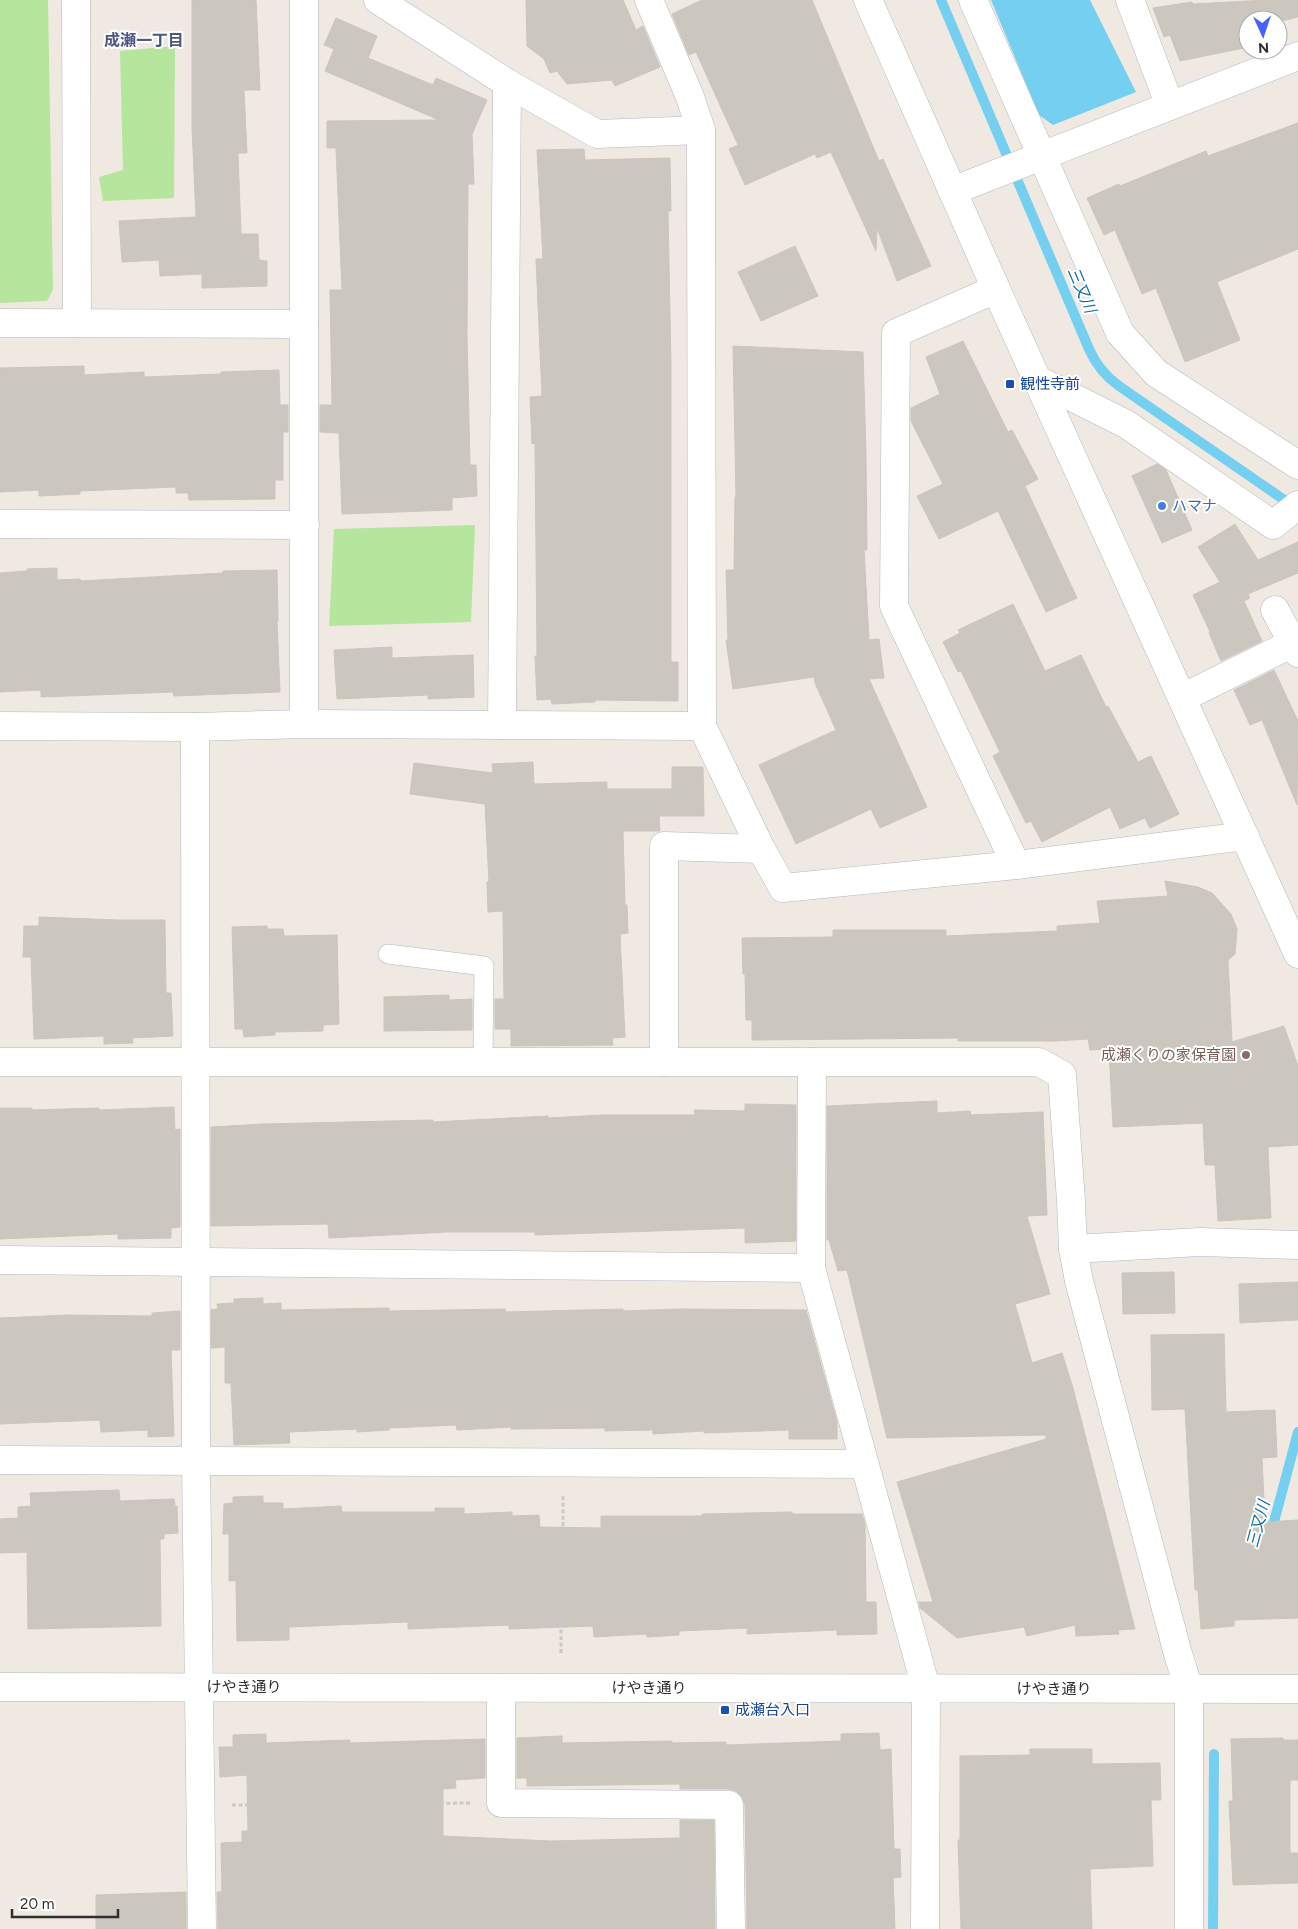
<svg xmlns="http://www.w3.org/2000/svg" width="1298" height="1929" viewBox="0 0 1298 1929" font-family="Figtree,'Noto Sans JP',sans-serif">
<style>
.green{fill:#b6e59e}
.water{fill:#75cff0}
.lines{fill:none;stroke-linecap:round;stroke-linejoin:round}
.stream{stroke:#75cff0;stroke-width:10}
.building{fill:#cbc7bf;stroke:#cbc5ba}
.lane-casing{stroke:#b4b7c1;stroke-width:20}
.street-casing{stroke:#b4b7c1;stroke-width:29}
.secondary-casing{stroke:#b4b7c1;stroke-width:29}
.path{stroke:#c9c9c9;stroke-width:3;stroke-dasharray:4 2.5;stroke-linecap:butt}
.lane{stroke:#fff;stroke-width:19}
.street{stroke:#fff;stroke-width:28}
.secondary{stroke:#fff;stroke-width:28}
.transit-dot{fill:#1a4fb4;stroke:#fff;stroke-width:2}
.shop-dot{fill:#3f7fe0;stroke:#fff;stroke-width:2}
.education-dot{fill:#8d6e63;stroke:#fff;stroke-width:2}
.labels{text-anchor:middle;dominant-baseline:central;stroke-width:4;stroke-linejoin:round;paint-order:stroke}
.transit-label{font-size:15px;fill:#164399;stroke:#fff;text-anchor:start}
.shop-label{font-size:15px;fill:#366cbe;stroke:#fff;text-anchor:start}
.education-label{font-size:15px;fill:#785e54;stroke:#fff;text-anchor:end}
.street-label{font-size:15px;fill:#2e2e2e;stroke:#fff}
.neighbourhood-label{font-size:16px;font-weight:bold;fill:#4d5680;stroke:#fff}
.water-label{font-size:16px;font-style:italic;fill:#0d6fa3;stroke:#fff}
</style>
<rect width="100%" height="100%" fill="#efe9e1"/>
<g class="green">
<path d="M0,0H48L53,290L47,301L0,303Z"/>
<path d="M175,46L174,198L103,201L99,177L123,170L120,51Z"/>
<path d="M475,525L471,622L329,626L334,529Z"/>
</g>
<path class="water" d="M991,0H1090L1136,92L1053,125L1039,115Z"/>
<g class="lines">
<g class="stream">
<path d="M941,0L1089,349C1096,365 1105,376 1119,386L1293,506"/>
<path d="M1271,1533L1298,1432"/>
<path d="M1213,1929L1214,1754"/>
</g>
</g>
<g class="building">
<path d="M192,0H256L260,90H244L247,153H238L241,234H258L259,260L267,261V286L202,288V274L160,276L159,260L122,262L119,221L196,217L192,128Z"/>
<path d="M526,0H623L636,30L643,26L660,67L615,86L612,80L567,84L557,71L550,73L544,59L527,46Z"/>
<path d="M702,0H812L879,161L883,159L931,266L897,281L877,228L876,251L831,152L817,158L815,154L745,185L729,149L738,145L696,52L689,55L672,14Z"/>
<path d="M1267,0H1298V17L1278,22V20H1248V39L1243,40L1244,48L1180,61L1170,35L1164,37L1153,8L1192,2L1193,4Z"/>
<path d="M336,18L377,36L368,58L433,85L436,78L487,100L472,134L474,184H468L467,335L470,465H476L477,496L452,498V510L342,514L339,433L320,432V405H332L330,290H342L336,148H327V121L439,120L325,71L334,49L324,45Z"/>
<path d="M1298,123V249L1217,282L1240,340L1185,362L1156,288L1142,294L1115,230L1104,235L1087,198L1119,184L1120,186L1206,151L1208,156Z"/>
<path d="M584,149L585,160L670,158L671,211H668L671,364V662H678V701L595,700V702L552,704L551,699L537,700L535,656H537L535,443L532,444L530,397L542,396L536,259H543L537,150Z"/>
<path d="M795,246L818,296L761,321L738,272Z"/>
<path d="M963,341L1008,432L1012,430L1038,479L1025,486L1077,598L1046,612L998,511L939,539L917,496L943,484L911,421V408L940,394L926,357Z"/>
<path d="M733,346L863,352L866,454L867,550H864L869,640L879,639L884,678L869,679L927,807L880,828L871,809L796,844L759,765L836,730L815,683L814,677L733,689L726,640H728L726,570H734L735,497H736Z"/>
<path d="M84,366V375L144,372V377L221,374V372L279,370L280,405H288V432H283V480H275V499L189,500L188,493H176V487L80,491V494L39,496V490L0,492V368Z"/>
<path d="M1157,464L1166,470L1192,530L1162,543L1132,476Z"/>
<path d="M1235,524L1258,560L1298,542V573L1248,594L1250,598L1244,601L1262,641L1221,661L1209,633L1210,632L1193,595L1220,582L1198,547Z"/>
<path d="M57,568V580L80,579L81,581L223,573V571L277,570L278,621H277L280,692L174,696L173,692L41,697V690L0,692V573L27,571V569Z"/>
<path d="M1013,604L1045,671L1081,655L1106,707L1108,706L1138,762L1151,756L1179,814L1150,828L1145,818L1120,829L1110,807L1042,842L1031,821L1026,823L993,756L1000,752L961,671L958,672L943,642L960,633L958,630Z"/>
<path d="M392,647V658L473,655L474,697L428,699V695L337,699L334,650Z"/>
<path d="M1274,670L1298,721L1297,805L1262,720L1250,725L1234,690Z"/>
<path d="M533,762L534,784L607,782V789H672V767H703L704,816H659L660,831H623L625,905H627L628,933L620,934L625,1037L612,1038L613,1045L511,1046V1029H495V999H504L503,911L488,912L487,882H489L485,804L410,794L414,763L493,773L492,764Z"/>
<path d="M1165,881L1198,887L1212,893L1231,914L1237,929L1235,954L1228,960L1232,1042L1284,1026L1298,1066V1145L1268,1147L1271,1218L1218,1221L1215,1165H1205L1203,1123L1113,1127L1109,1049L1090,1050L1088,1039L1055,1041H958V1038L752,1040V1020H746L745,974H743L742,938L833,937V930H946V936L1057,931V926L1100,923L1097,901L1168,896Z"/>
<path d="M39,917L118,920H165L166,993H171L173,1036L132,1038L133,1043L104,1044V1036L34,1039L31,957H23L24,926H39Z"/>
<path d="M267,926V929H283L284,936L337,935L339,1024L323,1025V1031L275,1032V1035L244,1037L243,1029H235L232,927Z"/>
<path d="M449,995V1000L472,999V1030L384,1031V997Z"/>
<path d="M937,1101V1113L970,1111L971,1115L1043,1112L1047,1215L1027,1216L1050,1294L1015,1304L1032,1363L1062,1353L1073,1388L1135,1629L1118,1630L1119,1634L1076,1636L1075,1625L1027,1636L1024,1627L957,1638L920,1608L919,1602H933L897,1482L1046,1439V1435L887,1438L847,1270L838,1271L829,1240H827V1106Z"/>
<path d="M745,1104L796,1105V1241L745,1243V1228L535,1235V1232H447L329,1238L328,1224L211,1226V1127L263,1124L433,1120V1122L548,1116V1118L602,1115H695L694,1110L745,1111Z"/>
<path d="M174,1107L175,1130L180,1129V1227L171,1228V1238L118,1239V1234L0,1239V1108H32V1110L99,1108V1110Z"/>
<path d="M1174,1272L1175,1313L1123,1314L1122,1273Z"/>
<path d="M1298,1282V1320L1240,1323L1239,1284Z"/>
<path d="M263,1298V1304L281,1303V1310L389,1308V1311L505,1309L506,1312L623,1309V1311L679,1309L806,1310L837,1422V1439H789V1430L704,1433V1431L653,1434V1430L605,1431V1428L511,1429V1427L457,1430L456,1425L389,1428V1430L357,1432V1429L289,1432L290,1443L234,1445L231,1383H225V1347L211,1348V1310L218,1309L217,1304L234,1303V1299Z"/>
<path d="M180,1311V1350H171L174,1436L148,1437V1430L101,1432L100,1420L0,1424V1318L67,1315L152,1316V1313Z"/>
<path d="M1224,1334L1226,1412L1275,1410L1277,1457L1262,1458L1265,1522L1298,1520V1618L1234,1620V1626L1201,1629L1198,1590H1195L1185,1409L1152,1410L1151,1335Z"/>
<path d="M119,1490L120,1501L174,1499L175,1506H177L178,1533L164,1534V1539H160L161,1626L28,1629L27,1552L0,1553V1519L18,1518V1507L31,1506L30,1493Z"/>
<path d="M263,1496V1503H283V1509L341,1506L342,1512H435V1508H464V1514L512,1512V1516L539,1515L540,1527L601,1528V1516H702V1514L792,1512V1514H862L865,1524L866,1602H876L877,1634L837,1635V1630L747,1634V1628L679,1631V1635L647,1637L646,1634L594,1637L593,1626L509,1629V1625L408,1629V1622L289,1627V1640L237,1641L236,1581H229V1534H223L224,1504L233,1503V1497Z"/>
<path d="M879,1733L880,1750L891,1749L894,1849H900L901,1877L893,1878L895,1929H747L745,1805L742,1797L736,1791L729,1789H680V1784L527,1786V1778H517V1738L562,1736V1743L672,1741V1743L726,1742V1745L841,1741V1734Z"/>
<path d="M266,1734V1743L350,1740V1743L485,1739V1778L455,1780L456,1788L443,1789V1836L551,1841L680,1838V1820H714L715,1929H218L217,1892H222L221,1843L242,1842V1831H248L247,1775L220,1777L219,1747H233V1735Z"/>
<path d="M1283,1738V1740H1298V1780H1290V1853H1298V1883L1233,1885L1229,1801H1233L1231,1739Z"/>
<path d="M1030,1749H1092V1764L1160,1763L1161,1800H1151L1153,1866L1090,1869L1092,1929H961L958,1840H960V1756L1030,1755Z"/>
<path d="M186,1892V1929H96V1895Z"/>
</g>
<g class="lines">
<defs>
<path id="lane" d="M388,954L484,966L483,1062"/>
<g id="street">
<path d="M76,0L77,323"/>
<path d="M304,0V724"/>
<path d="M378,0L507,83L597,134L701,130"/>
<path d="M649,0L690,97L701,130L702,726L761,849L783,888L1016,865L1245,836"/>
<path d="M973,0L1120,333L1156,373L1298,465"/>
<path d="M1130,0L1170,106"/>
<path d="M996,289L896,333L894,606L1016,865"/>
<path d="M0,323L304,324"/>
<path d="M1038,380L1126,424L1273,525L1298,505"/>
<path d="M0,524L305,525"/>
<path d="M1275,610L1298,653"/>
<path d="M1182,698L1293,643"/>
<path d="M502,725L507,83"/>
<path d="M0,726L195,727L304,724L702,726"/>
<path d="M195,727L196,1461L202,1929"/>
<path d="M0,1062H1039L1062,1075L1071,1201L1073,1249L1079,1281L1178,1654L1189,1689V1929"/>
<path d="M664,1062V846L761,849"/>
<path d="M812,1062L811,1268L926,1688L925,1929"/>
<path d="M1073,1249L1200,1242L1298,1245"/>
<path d="M0,1260L811,1268"/>
<path d="M0,1460L864,1464"/>
<path d="M501,1688V1803L729,1805L731,1929"/>
</g>
<g id="secondary">
<path d="M868,0L996,289L1298,954"/>
<path d="M952,191L1298,56"/>
<path d="M0,1687L1298,1689"/>
</g>
</defs>
<use href="#lane" class="lane-casing"/>
<use href="#street" class="street-casing"/>
<use href="#secondary" class="secondary-casing"/>
<g class="path">
<path d="M561,1653V1614L569,1601L568,1550L563,1539V1495"/>
<path d="M232,1805L470,1803"/>
</g>
<use href="#lane" class="lane"/>
<use href="#street" class="street"/>
<use href="#secondary" class="secondary"/>
</g>
<g class="transit-dot">
<rect x="1005" y="379" width="10" height="10" rx="2.5"/>
<rect x="720" y="1705" width="10" height="10" rx="2.5"/>
</g>
<circle class="shop-dot" cx="1162" cy="506" r="5"/>
<circle class="education-dot" cx="1246" cy="1055" r="5"/>
<g class="labels">
<g class="transit-label">
<text x="1020" y="384">観性寺前</text>
<text x="735" y="1710">成瀬台入口</text>
</g>
<g class="shop-label">
<text x="1172" y="506">ハマナ</text>
</g>
<g class="education-label">
<text x="1236" y="1055">成瀬くりの家保育園</text>
</g>
<g class="street-label">
<text x="244" y="1687">けやき通り</text>
<text x="649" y="1688">けやき通り</text>
<text x="1054" y="1689">けやき通り</text>
</g>
<g class="neighbourhood-label">
<text x="144" y="40">成瀬一丁目</text>
</g>
<g class="water-label">
<text transform="translate(1082 290) rotate(67)">三又川</text>
<text transform="translate(1258 1524) rotate(-75)">三又川</text>
</g>
</g>
<g transform="translate(1263 35) rotate(177)"><circle r="24" fill="#ffffff" stroke="#ababab"/>
<path d="M0-4L9 19L0 12L-9 19Z" fill="#4264fb"/>
<text y="-8" font-size="14" font-weight="bold" text-anchor="middle" fill="#2e2e2e">N</text>
</g>
<path d="M12 1909v8h106v-8" fill="none" stroke="#2e2e2e" stroke-width="2.5"/>
<text x="20" y="1909" font-size="15" fill="#2e2e2e" stroke="#ffffff" stroke-width="4" paint-order="stroke">20 m</text>
</svg>
